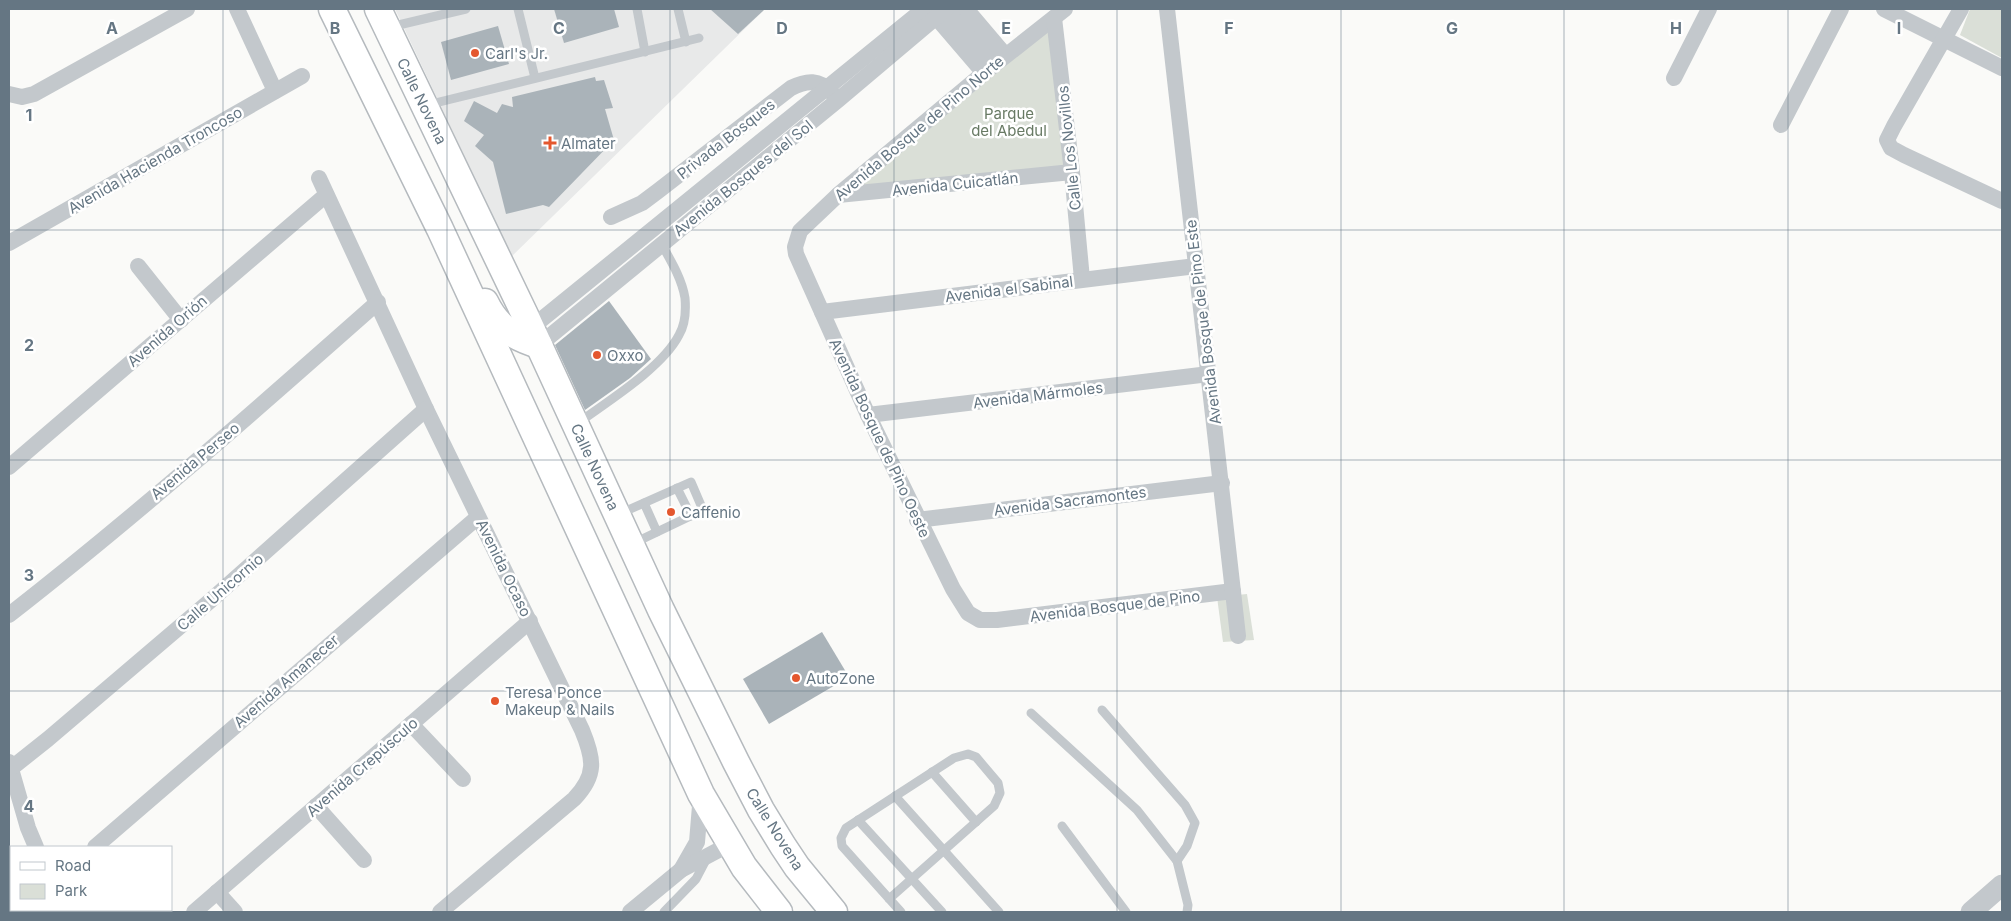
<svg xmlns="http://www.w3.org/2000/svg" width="2011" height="921" viewBox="0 0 2011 921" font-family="Inter,sans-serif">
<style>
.built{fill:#e8e9e9}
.green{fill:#dadfd7}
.building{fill:#aab3b9}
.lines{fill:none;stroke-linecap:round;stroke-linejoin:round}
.primary-casing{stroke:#b5babe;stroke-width:29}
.service{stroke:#c3c8cc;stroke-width:9}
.minor{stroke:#c3c8cc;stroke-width:16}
.tertiary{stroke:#c3c8cc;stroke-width:21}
.primary{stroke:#fff;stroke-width:26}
.grid{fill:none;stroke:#657683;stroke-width:1;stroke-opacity:0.55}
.poi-dot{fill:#e4572e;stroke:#fff;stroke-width:2}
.labels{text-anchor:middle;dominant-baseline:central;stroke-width:5;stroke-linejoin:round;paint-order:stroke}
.poi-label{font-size:15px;fill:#657683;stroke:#fff;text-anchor:start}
.street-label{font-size:15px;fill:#657683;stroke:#fff}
.park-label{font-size:15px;fill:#687a64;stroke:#fff}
.grid-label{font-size:16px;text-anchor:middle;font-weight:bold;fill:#657683;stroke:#fff;stroke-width:5;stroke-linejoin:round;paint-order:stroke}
</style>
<rect width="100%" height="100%" fill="#fafaf8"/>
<path class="built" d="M395,9H763L764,10L510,258L462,151Z"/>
<g class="green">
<path d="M1970,9H2002V58L1960,35Z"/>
<path d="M1048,23L1066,166L850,191Z"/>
<path d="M1247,594L1254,640L1223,642L1217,597Z"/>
</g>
<g class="building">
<path d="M554,9H614L619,27L564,43Z"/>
<path d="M710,9H765L738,34Z"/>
<path d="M498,26L509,64L451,80L441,42Z"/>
<path d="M595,77L596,81L604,80L613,108L605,109L614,140L549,207L543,205L506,214L493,162L475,146L484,135L464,121L474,101L497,113L502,104L513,107L512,97Z"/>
<path d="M609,301L651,359L630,378L585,410L555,345Z"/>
<path d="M822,632L849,677L769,724L743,679Z"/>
</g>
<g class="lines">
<defs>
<g id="primary">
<path d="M332,9L440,229L701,794L744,867L779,912"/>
<path d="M378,9L525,315L661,610L736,762L761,810L783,846L797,867L834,912"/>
<path d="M485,302C497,327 513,337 539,345"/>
</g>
</defs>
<use href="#primary" class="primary-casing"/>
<g class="service">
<path d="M518,9L535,78"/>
<path d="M637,9L645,52"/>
<path d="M678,9L686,42"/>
<path d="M390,27L466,9"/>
<path d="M427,105L699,38"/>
<path d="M578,423C608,401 662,368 679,335C685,325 686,310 685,298C682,279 671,261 662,245"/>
<path d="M677,488L691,516"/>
<path d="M644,503L657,532"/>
<path d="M619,514L691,482L703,510L634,543"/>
<path d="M1102,710L1185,805L1195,823L1187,846L1177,861"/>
<path d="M1031,713L1137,810L1177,861L1188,905L1187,912"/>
<path d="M932,772L976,822"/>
<path d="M895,796L999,912"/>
<path d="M858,820L942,912"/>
<path d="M1062,826L1126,912"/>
<path d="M889,899L994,806L1000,793L998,783L976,757L968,754L954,758L846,828L841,838L842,846L901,912"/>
<path d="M664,912L696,879L707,858"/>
</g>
<g class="minor">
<path d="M237,9L275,91"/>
<path d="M949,9L995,64"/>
<path d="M966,9L1005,55"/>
<path d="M1065,9L984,73L838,195L800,231L795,247L796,254L868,415L953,589L968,613L980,620H997L1233,591"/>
<path d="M1167,9L1238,636"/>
<path d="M1884,9L2002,68"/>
<path d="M1961,9L1894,126L1887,140L1891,148L1904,155L2002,201"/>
<path d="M930,10L984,73"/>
<path d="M1054,18L1072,172L1082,279"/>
<path d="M1674,78L1709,9"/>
<path d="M9,94L22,97L34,94L187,9"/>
<path d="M1781,125L1841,9"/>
<path d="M319,178L426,409L582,730C594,759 597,775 574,799L440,912"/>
<path d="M838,195L1072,172"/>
<path d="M611,217L642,203L658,191L791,88C807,80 819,79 832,93"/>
<path d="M9,243L302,76"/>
<path d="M138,266L181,320"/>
<path d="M822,312L1196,266"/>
<path d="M531,328L924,9"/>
<path d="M539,345L838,100L946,9"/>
<path d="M868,415L1209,374"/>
<path d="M9,467L326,195"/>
<path d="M917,520L1222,483"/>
<path d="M9,615C136,516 257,409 378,302"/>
<path d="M411,724L463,779"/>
<path d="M9,762L28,828L36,847"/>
<path d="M9,770L48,739L210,601L426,409"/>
<path d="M316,806L364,860"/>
<path d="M95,847L478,517"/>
<path d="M681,870L697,842L701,794"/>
<path d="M217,892L235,912"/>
<path d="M59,912L61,910"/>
<path d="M194,912L530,621"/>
<path d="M630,912L681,870L730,844"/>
</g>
<path class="tertiary" d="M1971,912L2002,885"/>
<use href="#primary" class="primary"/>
</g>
<path class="grid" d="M223,9V912M447,9V912M670,9V912M894,9V912M1117,9V912M1341,9V912M1564,9V912M1788,9V912M9,230H2002M9,460H2002M9,691H2002"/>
<g class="poi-dot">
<circle cx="475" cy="53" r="5"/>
<path d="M547.5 135.5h5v5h5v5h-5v5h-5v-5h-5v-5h5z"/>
<circle cx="597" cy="355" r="5"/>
<circle cx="671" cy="512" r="5"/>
<circle cx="796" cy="678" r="5"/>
<circle cx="495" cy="701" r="5"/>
</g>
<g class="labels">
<g class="poi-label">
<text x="485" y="53">Carl's Jr.</text>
<text x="561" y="143">Almater</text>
<text x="607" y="355">Oxxo</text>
<text x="681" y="512">Caffenio</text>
<text x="806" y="678">AutoZone</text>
<text x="505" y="692">Teresa Ponce<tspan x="505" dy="17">Makeup &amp; Nails</tspan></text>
</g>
<g class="street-label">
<text transform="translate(422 101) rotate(64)">Calle Novena</text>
<text transform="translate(919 128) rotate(-40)">Avenida Bosque de Pino Norte</text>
<text transform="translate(726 139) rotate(-38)">Privada Bosques</text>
<text transform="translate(1069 148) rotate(-96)">Calle Los Novillos</text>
<text transform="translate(155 160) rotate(-30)">Avenida Hacienda Troncoso</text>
<text transform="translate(743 178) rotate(-39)">Avenida Bosques del Sol</text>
<text transform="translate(955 184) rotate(-6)">Avenida Cuicatlán</text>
<text transform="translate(1009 289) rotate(-7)">Avenida el Sabinal</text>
<text transform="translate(1203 322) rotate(-97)">Avenida Bosque de Pino Este</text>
<text transform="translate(167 331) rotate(-41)">Avenida Orión</text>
<text transform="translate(1038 395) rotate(-7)">Avenida Mármoles</text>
<text transform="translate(880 438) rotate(65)">Avenida Bosque de Pino Oeste</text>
<text transform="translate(195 461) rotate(-40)">Avenida Perseo</text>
<text transform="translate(595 467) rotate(65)">Calle Novena</text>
<text transform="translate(1070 501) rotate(-7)">Avenida Sacramontes</text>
<text transform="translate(504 568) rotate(64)">Avenida Ocaso</text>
<text transform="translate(220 592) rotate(-41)">Calle Unicornio</text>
<text transform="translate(1115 606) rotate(-7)">Avenida Bosque de Pino</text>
<text transform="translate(286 681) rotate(-41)">Avenida Amanecer</text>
<text transform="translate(362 767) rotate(-41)">Avenida Crepúsculo</text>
<text transform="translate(775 829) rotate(58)">Calle Novena</text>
</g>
<g class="park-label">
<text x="1009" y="113">Parque<tspan x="1009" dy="17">del Abedul</tspan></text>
</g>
</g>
<g class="grid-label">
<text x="112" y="34">A</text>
<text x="335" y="34">B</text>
<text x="559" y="34">C</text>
<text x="782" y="34">D</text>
<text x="1006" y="34">E</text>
<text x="1229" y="34">F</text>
<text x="1452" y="34">G</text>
<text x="1676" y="34">H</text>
<text x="1899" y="34">I</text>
<text x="29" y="121">1</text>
<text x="29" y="351">2</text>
<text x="29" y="581">3</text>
<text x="29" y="812">4</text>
</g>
<rect width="2011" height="921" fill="none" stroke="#657683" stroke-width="20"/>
<rect x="10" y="846" width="162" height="65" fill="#ffffff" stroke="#c1c8cd"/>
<rect x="20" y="862" width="25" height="8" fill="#ffffff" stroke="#c1c8cd"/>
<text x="55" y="871" font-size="15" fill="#657683">Road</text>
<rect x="20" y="884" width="25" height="15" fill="#dadfd7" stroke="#c1c8cd"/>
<text x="55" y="896" font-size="15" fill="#657683">Park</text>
</svg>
